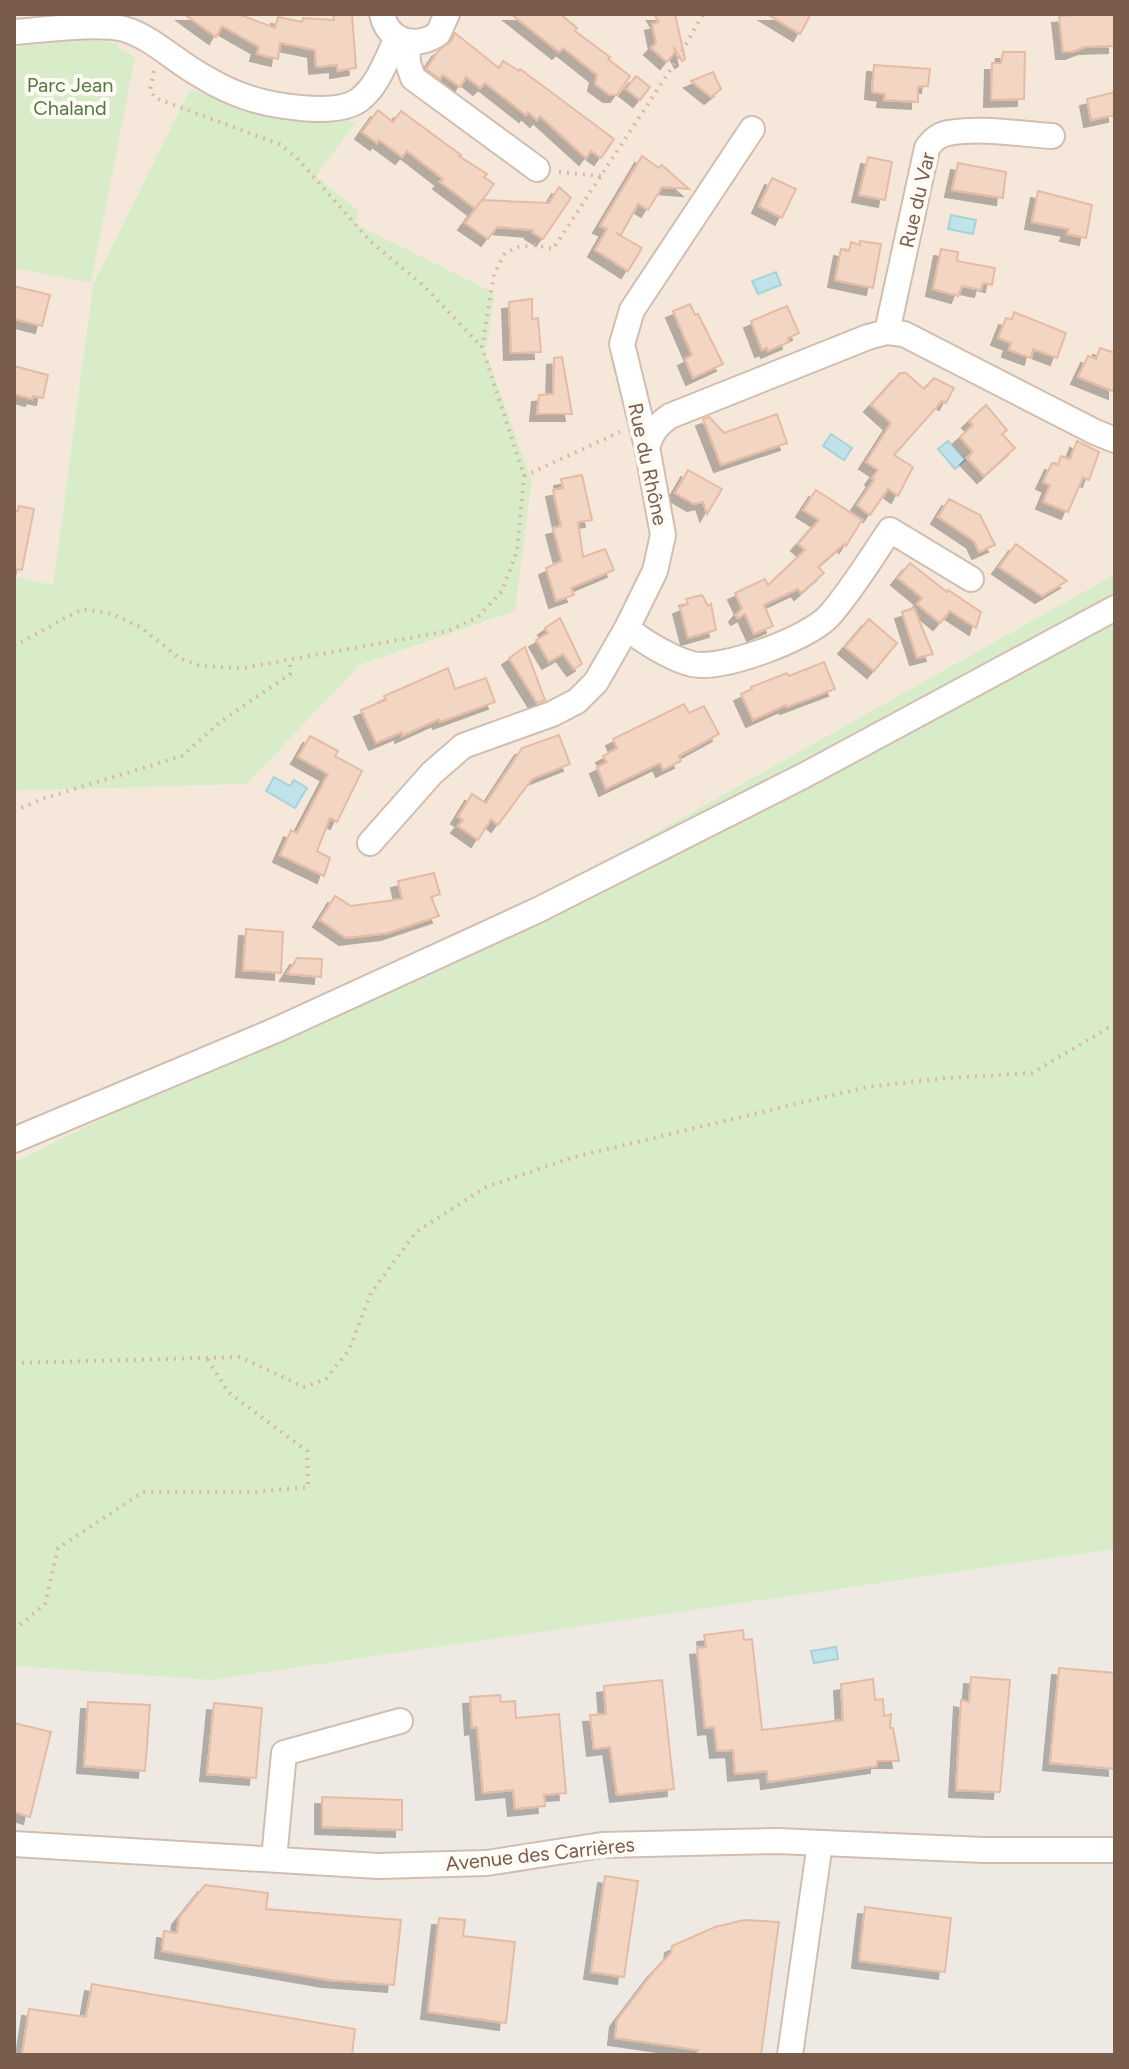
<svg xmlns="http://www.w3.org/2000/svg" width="1129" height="2069" viewBox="0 0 1129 2069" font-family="Figtree,sans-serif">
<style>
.residential{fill:#f5e8da}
.industrial{fill:#efe9e4}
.green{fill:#d8ecc9}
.water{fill:#bfe3e8;stroke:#a5d3da;stroke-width:2}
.building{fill:#f3d5c3;stroke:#e6bba3;stroke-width:2;filter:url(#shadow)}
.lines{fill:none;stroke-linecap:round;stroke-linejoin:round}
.minor-casing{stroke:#d1beb0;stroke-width:28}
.path{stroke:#d9b8a5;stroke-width:4;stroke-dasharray:2 6;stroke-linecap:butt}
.minor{stroke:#fff;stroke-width:24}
.labels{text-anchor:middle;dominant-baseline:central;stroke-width:8;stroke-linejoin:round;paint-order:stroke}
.park-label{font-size:20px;fill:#537a41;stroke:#fffaf3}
.street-label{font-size:20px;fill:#7a5c4d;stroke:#fffaf3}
</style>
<defs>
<filter id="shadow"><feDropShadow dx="-7" dy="7" stdDeviation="0" flood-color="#0004"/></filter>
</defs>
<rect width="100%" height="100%" fill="#fdf6ec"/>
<path class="residential" d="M14,14H1115V574L445,951L14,1162V791L247,784L360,665L515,611L532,480L486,353L495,293L354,224L359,211L315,175L356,121L309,122L263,115L190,89L93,284L53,585L14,576Z"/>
<path class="industrial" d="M1115,1549V2055H14V1666L211,1680Z"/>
<g class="green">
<path d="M85,39L118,43L117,47L135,57L91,283L14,268V47Z"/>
<path d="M190,89L263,115L309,122L357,121L316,176L359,211L355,224L495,293L486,353L532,480L515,611L360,665L247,784L14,791V576L53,585L93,284Z"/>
<path d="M1115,574V1549L211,1680L14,1666V1162L445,951Z"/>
</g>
<g class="water">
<path d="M951,215L976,220L973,234L948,229Z"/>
<path d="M776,272L781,285L758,294L752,281Z"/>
<path d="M831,434L852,448L844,460L823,446Z"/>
<path d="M948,441L965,460L955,469L938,449Z"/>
<path d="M274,777L290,786L294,780L307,788L295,808L266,791Z"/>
<path d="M836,1647L838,1659L814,1663L811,1651Z"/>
</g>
<g class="building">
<path d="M184,14H238L275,28L278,17L302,22L303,18L334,20L333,14H352L356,68L337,71V65L316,67L315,50L280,43L278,59L257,54L259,47L222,26L216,37Z"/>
<path d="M511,14H560L577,28L575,31L610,57L608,59L630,76L617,95H610L595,84L597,75L563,48L559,52Z"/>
<path d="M654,14H675L685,59L682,61L674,47L675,52L667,62L651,48L656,43L652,24L659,22Z"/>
<path d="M767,14H811L800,34Z"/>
<path d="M1089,14H1115V46L1085,47L1072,52H1063L1059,16Z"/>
<path d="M455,33L499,68L503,61L519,71L520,69L614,139L601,158L591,151L586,158L540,116L537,120L528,112L526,115L485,83L480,88L466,77L460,87L443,75L440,79L426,69L439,50L451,41Z"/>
<path d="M1003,52H1025L1024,99L991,100L992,63H1001Z"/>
<path d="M874,65L930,69L928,86L918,87V102L884,100L885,94L872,92Z"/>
<path d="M713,72L721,89L711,97L691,81Z"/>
<path d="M636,76L650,87L640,100L626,89Z"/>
<path d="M1115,92V115L1091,120L1087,99Z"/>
<path d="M378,110L393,122L401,111L461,155L459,156L487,174L484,177L494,184L476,209L440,182L443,179L407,151L402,157L379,140L377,143L362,132Z"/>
<path d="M642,156L659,168L662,165L689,189L662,187L648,210L638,204L621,235L616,233L642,248L628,271L595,250L607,229L600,226Z"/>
<path d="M868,157L892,162L885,200L859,195Z"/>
<path d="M958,163L1006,172L1003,198L952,190Z"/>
<path d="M772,178L796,189L782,218L759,206Z"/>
<path d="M559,187L571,198L543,239L532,232L533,230L497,227L488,239L465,223L482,200L549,203Z"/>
<path d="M1038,191L1092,205L1086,238L1067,234L1069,229L1032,222Z"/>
<path d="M860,241L881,244L873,288L835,280L841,249L849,251L851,242L860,245Z"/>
<path d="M941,249L958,252L957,261L995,268L992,285L983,283L981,290L962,286L958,296L933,289Z"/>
<path d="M14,286L50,295L42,326L14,319Z"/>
<path d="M532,299V319L538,318L541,352L511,353L509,302Z"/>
<path d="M690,304L695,315L698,314L723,364L693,378L685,359L692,355L673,311Z"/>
<path d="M787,306L799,333L788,338L789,342L768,351L767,348L762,350L751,321Z"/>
<path d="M1014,312L1066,333L1057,358L1033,349L1031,358L1009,350L1011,343L998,338L1006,318L1012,319Z"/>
<path d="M1100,348L1115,353V392L1078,377L1088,356L1096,359Z"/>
<path d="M562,357L572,414H537L539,395L553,394L554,358Z"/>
<path d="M14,366L48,375L43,398L33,396L32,399L14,394Z"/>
<path d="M900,373H906L924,389L934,378L954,388L946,403L942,401L894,455L913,467L898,496L888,489L870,515L857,505L874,480L872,478L878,470L866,462L891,423L871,405Z"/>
<path d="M986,405L1007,430L1002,434L1015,448L984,476L967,458L973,452L960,437L973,425L969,421Z"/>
<path d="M777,414L787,443L721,465L703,419L709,417L724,433Z"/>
<path d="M1077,441L1099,452L1089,480L1083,477L1068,512L1043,502L1050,485L1043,482L1052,463L1058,465L1061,456L1070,459Z"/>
<path d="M688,470L722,489L707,514L703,502L694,504L675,493Z"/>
<path d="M582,475L592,520L578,522L583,557L605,549L614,570L571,588L574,595L556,601L546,568L562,561L553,528L561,526L553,490L563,488L561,479Z"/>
<path d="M816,490L862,520L846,546L844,544L818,567L824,573L801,593L798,589L764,605L773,626L754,634L745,614L738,618L736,615L742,608L735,593L765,579L768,585L805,550L798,544L819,520L803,510Z"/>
<path d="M949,499L980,515L995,545L979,552L974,541L938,517Z"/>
<path d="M19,506L34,509L22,570L14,569V510L18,511Z"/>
<path d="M1016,544L1067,581L1042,596L999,567Z"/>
<path d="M910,563L947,592L948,590L981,612L976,628L950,611L940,623L917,604L922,598L898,578Z"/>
<path d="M702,595L708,606L711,604L716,630L688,638L680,607L688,604L686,599Z"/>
<path d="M914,608L933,654L917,658L902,612Z"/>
<path d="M560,618L582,664L574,669L563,654L549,662L536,640L548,633L545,628Z"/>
<path d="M869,619L897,643L874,671L845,647Z"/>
<path d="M525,647L545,700L537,703L509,658Z"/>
<path d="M824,662L835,689L787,707L786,705L753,720L741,694L752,689L751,687L787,673L789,676Z"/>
<path d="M448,668L455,689L486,678L495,702L440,722L439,719L402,736V732L376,743L361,710L386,700L384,696Z"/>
<path d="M684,704L689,713L704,706L719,734L679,756L681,761L663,770L660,763L606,789L597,767L607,762L603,756L617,748L613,739Z"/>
<path d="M559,735L570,764L532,779L498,825L491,819L478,840L458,826L463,820L458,817L472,794L486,803L522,748Z"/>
<path d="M310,736L338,751L335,756L362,771L337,822L330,818L317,851L330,858L324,876L280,855L291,830L297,833L328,774L298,757Z"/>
<path d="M434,873L440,894L431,897L439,916L388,933L346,938L320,920L335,896L351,906L402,899L398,881Z"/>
<path d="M246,929L283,932L281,973L243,970Z"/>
<path d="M297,958L322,959L321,977L287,974Z"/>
<path d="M743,1630L744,1640L752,1639L762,1730L843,1720L841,1684L873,1679L875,1700L883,1699L884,1716L891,1714L890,1728H893L899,1761H877V1766L768,1782L767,1771L735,1774L733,1750L717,1751L714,1727L705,1728L697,1648L706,1647L704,1635Z"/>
<path d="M1059,1668L1115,1673V1769L1050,1763Z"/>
<path d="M971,1677L1010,1680L1000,1792L956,1790L961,1700L969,1702Z"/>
<path d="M662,1680L674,1789L617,1795L610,1747L594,1749L590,1715L606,1714L604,1686Z"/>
<path d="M500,1695L501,1702L515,1701L516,1718L559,1714L566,1793L544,1795L545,1806L515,1809L513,1790L483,1793L477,1727L472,1728L470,1697Z"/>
<path d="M88,1702L150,1705L145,1771L84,1766Z"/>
<path d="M214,1703L262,1708L256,1778L207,1774Z"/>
<path d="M14,1723L51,1732L30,1817L14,1812Z"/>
<path d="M322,1797L402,1800V1830L322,1827Z"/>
<path d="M605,1876L638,1881L624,1977L591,1972Z"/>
<path d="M205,1885L268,1893L266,1909L401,1920L394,1985L329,1980L162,1951L164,1931L177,1933L179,1918Z"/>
<path d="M865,1907L951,1918L945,1972L859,1961Z"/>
<path d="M439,1918L465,1920L463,1936L515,1942L506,2023L428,2012Z"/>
<path d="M744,1920L779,1922L761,2055H697L698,2050L615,2038L617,2020L654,1971L671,1953L672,1946L715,1927Z"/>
<path d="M92,1984L355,2029L352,2055H22L29,2009L86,2017Z"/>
</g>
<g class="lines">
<defs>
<g id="minor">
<path d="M382,14C388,42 415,49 438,34L447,14"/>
<path d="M14,32C42,30 98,22 124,29C152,37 176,62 202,76C215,84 231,92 246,97C272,106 336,117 359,100C378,86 387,58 397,38"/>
<path d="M407,42L408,63L413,78L537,169"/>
<path d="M887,332L927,148C933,140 938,135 948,133C981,127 1019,134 1052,136"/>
<path d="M647,447C652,432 657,425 670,416L868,337L887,332L904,334L1095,432L1115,440"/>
<path d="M627,628C642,641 672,659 692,664C722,671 809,638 829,616C852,590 871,558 890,530L971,579"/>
<path d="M370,843L432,773L463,746L552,714L577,701L596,682L627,628L655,571L663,535L647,447L622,344L632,310L752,129"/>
<path d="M14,1140L276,1030L538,910L805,775L1115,608"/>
<path d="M14,1844L378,1866L487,1863L602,1845L777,1841L983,1850H1115"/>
<path d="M274,1859L284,1753L400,1721"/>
<path d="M790,2055L820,1843"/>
</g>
</defs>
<use href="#minor" class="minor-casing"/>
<g class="path">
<path d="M154,71L150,89L155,98L279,144L297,158L370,241L424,286L481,346"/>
<path d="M559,172L601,176"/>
<path d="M524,476L620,432"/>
<path d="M14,646L82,609L112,614L142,628L179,658L200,666L243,668L448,631L478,617L502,591L517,551L524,476L482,347L494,274L505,253L518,247L535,245L553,249L680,55L703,14"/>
<path d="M14,811L45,798L182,756L220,722L290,674V659"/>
<path d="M14,1363L240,1357L304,1387L326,1379L349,1350L371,1293L416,1232L486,1187L574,1157L867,1087L946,1078L1032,1073L1115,1024"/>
<path d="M14,1630L45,1604L58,1548L143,1492H256L308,1487L307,1451L228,1392L207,1358"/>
</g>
<use href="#minor" class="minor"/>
</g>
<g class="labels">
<g class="park-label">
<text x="70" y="85">Parc Jean<tspan x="70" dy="23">Chaland</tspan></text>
</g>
<g class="street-label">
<text transform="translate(917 200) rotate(-77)">Rue du Var</text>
<text transform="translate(648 464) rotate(78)">Rue du Rhône</text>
<text transform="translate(540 1854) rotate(-6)">Avenue des Carrières</text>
</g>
</g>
<rect width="1129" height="2069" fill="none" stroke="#7a5c4d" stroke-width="32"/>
</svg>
